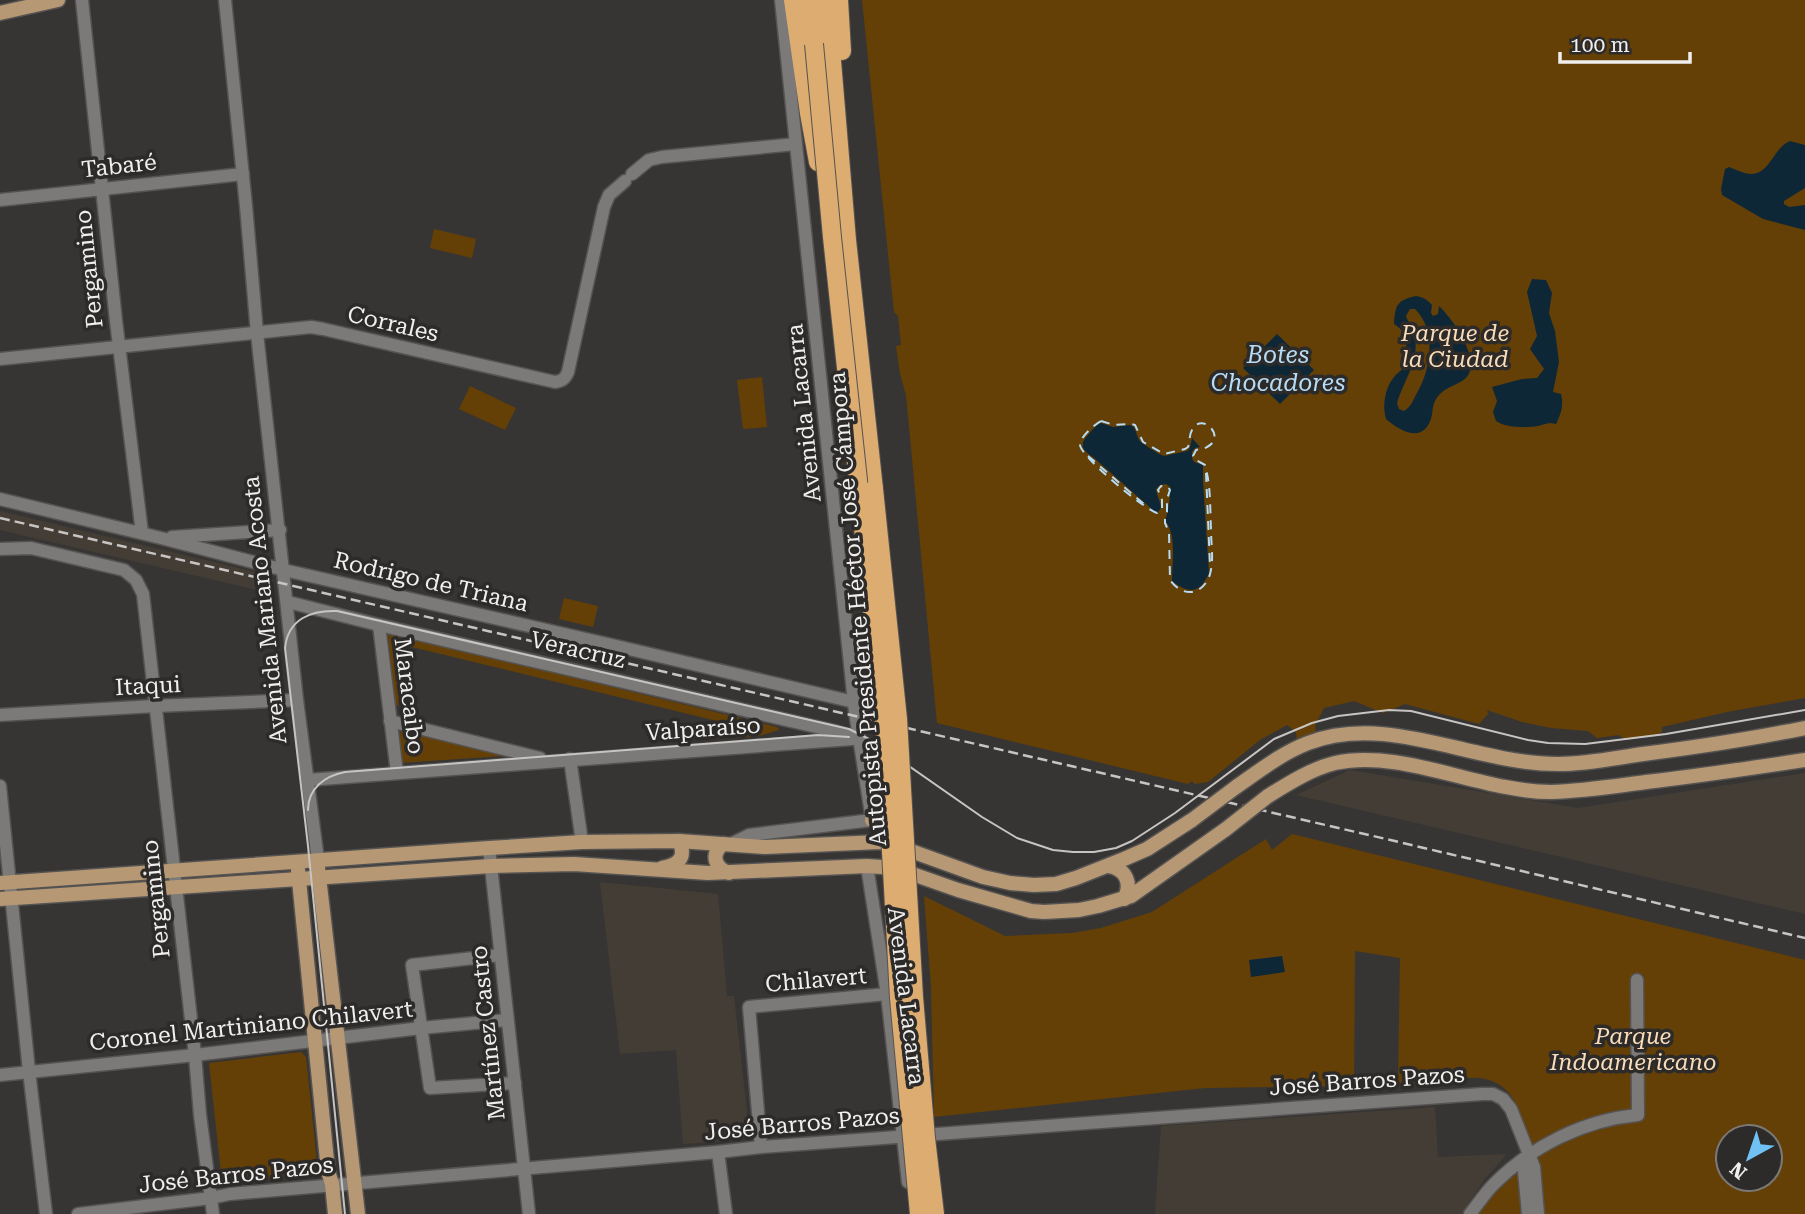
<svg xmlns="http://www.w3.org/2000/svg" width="1805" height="1214" viewBox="0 0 1805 1214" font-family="'Roboto Serif',serif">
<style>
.built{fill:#433d36}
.green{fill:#654006;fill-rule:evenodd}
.water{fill:#0e2737;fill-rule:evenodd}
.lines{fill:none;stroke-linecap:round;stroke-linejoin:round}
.ferry{stroke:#b5dbf5;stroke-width:2;stroke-dasharray:9 7;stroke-linecap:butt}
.minor-casing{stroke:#555351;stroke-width:15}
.major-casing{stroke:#555351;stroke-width:17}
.highway-casing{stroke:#555351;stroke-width:20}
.minor{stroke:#7c7a78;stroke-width:12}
.major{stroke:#b69874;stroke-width:14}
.highway{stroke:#dcac71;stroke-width:18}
.tram{stroke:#c6c5c3;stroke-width:2}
.rail{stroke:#c6c5c3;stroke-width:2.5;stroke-dasharray:10 5;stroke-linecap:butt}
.major-bridge-casing{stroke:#555351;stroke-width:17;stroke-linecap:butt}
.highway-bridge-casing{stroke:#555351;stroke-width:20;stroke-linecap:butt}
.major-bridge{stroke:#b69874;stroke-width:14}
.highway-bridge{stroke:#dcac71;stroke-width:18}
.labels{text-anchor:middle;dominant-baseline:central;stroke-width:7;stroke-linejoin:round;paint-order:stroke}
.street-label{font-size:23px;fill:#f0efed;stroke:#2d2b29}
.park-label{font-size:23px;font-style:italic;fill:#f9dcba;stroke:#2d2b29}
.water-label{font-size:24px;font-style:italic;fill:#b5dbf5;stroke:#2d2b29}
</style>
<rect width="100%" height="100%" fill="#373533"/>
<g class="built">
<path d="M0,511L272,576L274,594L0,530Z"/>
<path d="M1350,770L1578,808L1805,773V914L1296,795Z"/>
<path d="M600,882L718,894L727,996H734L750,1139L683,1144L676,1050L620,1054Z"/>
<path d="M1435,1107L1438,1157L1507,1154L1484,1180L1462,1214H1155L1161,1126Z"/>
</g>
<g class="green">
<path d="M862,0H1805V698L1727,712L1662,727V732L1654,736L1626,740L1619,735L1597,738L1588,731L1551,728L1522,722L1487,710L1488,714L1479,724L1405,704L1383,713L1354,701L1324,708L1315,725L1316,735L1297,741L1296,732L1287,725L1260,740L1208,782L1195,784L1192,781L1188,784L937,723L906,395L900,374L896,346L901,345L898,316L894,312Z"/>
<path d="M434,229L476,239L472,258L430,248Z"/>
<path d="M762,377L767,427L743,429L737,380Z"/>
<path d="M470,386L516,408L505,430L459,409Z"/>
<path d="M564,598L598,606L593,627L559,619Z"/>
<path d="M388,633L777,727L779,730L759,736L715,739L713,720L412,647L398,706L394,704Z"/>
<path d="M408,731L516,755L400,763L397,733Z"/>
<path d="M1292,834L1805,960V1214H1527C1528,1173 1537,1085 1480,1078C1471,1077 1461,1079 1453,1080C1434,1081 1416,1083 1398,1085L1400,958L1355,951L1354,1086L1205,1088L934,1117L931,987L924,896L1005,936L1072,933L1101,928L1152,912L1266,839L1272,850ZM1728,1137H1770V1179H1728Z"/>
<path d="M301,1052L306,1057L318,1172L314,1175L222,1182L209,1063Z"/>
<path d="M1518,1171L1522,1214H1477C1489,1199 1501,1179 1518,1171Z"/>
</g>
<g class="water">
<path d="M1790,141L1805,145V188L1784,201V204L1789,207L1805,205V230L1763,219L1722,195L1721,189L1725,169L1729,167C1735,169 1744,174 1751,174C1770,174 1774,147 1790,141Z"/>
<path d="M1532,279L1546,280L1552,293L1549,313L1555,331L1559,362L1553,392L1561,394C1564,406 1561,413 1556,424C1548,422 1546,424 1538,426C1527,428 1506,428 1496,421L1493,412L1497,401L1492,387L1522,379L1537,378L1544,369L1530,349L1537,336L1527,292Z"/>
<path d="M1416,296C1423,297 1428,300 1432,305L1431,313L1433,316L1438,314L1439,306C1452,318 1483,361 1466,378C1459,385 1447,386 1439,395C1433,402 1433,407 1432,415C1425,445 1401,432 1386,419C1382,406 1385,387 1394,377C1398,372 1403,370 1405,364C1407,356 1408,338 1402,331C1400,328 1397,326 1394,324C1395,305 1397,300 1416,296ZM1410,309H1415C1437,331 1431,369 1417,393C1413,400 1411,407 1404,411L1399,409L1397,403C1404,380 1419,362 1415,337C1414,329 1408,323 1406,316Z"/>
<path d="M1277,334L1314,370L1280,404L1243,368Z"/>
<path d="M1101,423L1113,427L1130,425L1134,427L1139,440L1142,443L1159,454L1164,456L1187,451L1190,448L1192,438L1200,447L1195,448L1192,452V458L1194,462L1203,465V480L1209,573C1200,594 1188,594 1172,581C1172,562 1177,536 1165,520C1168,515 1171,493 1170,487L1166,484L1160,485L1156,489C1157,496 1160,500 1161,508L1158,512L1154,511L1094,458C1083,451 1078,445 1088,435C1092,430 1095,426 1101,423Z"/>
<path d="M1282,956L1285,972L1251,977L1249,960Z"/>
</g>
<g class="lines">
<g class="ferry">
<path d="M1101,421L1114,425L1131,424L1135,425L1143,442L1164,454L1185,449L1188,447C1190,442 1189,435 1192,430C1202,411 1227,437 1207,447C1204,449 1200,449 1196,450L1193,456L1194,459L1205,465C1211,486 1210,509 1211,530C1211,544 1214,560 1210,574C1208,582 1201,591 1192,592C1183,593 1175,587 1170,580L1169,532L1165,523V519L1167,512V499L1170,490L1168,487L1161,486L1158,490L1162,500V509L1157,513C1144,509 1081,457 1080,445C1079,438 1095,424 1101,421Z"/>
<path d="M1088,456L1145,505"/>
<path d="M1206,473L1210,565"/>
</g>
<defs>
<g id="minor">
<path d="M82,0L116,321L142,533"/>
<path d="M225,0L246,206L257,333L297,700L318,860"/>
<path d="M632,174L649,160L662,157L796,144"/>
<path d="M0,200L243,174"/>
<path d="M0,359L311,327L323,329L555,382C562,381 565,379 568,372L604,207L609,195L625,181"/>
<path d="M0,499L161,538L284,570L612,645L854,702"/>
<path d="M172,537L280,530"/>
<path d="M0,549L31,548L124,570L136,580L143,594L195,1055L200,1115L213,1214"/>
<path d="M288,602L379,625L834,731L859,739"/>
<path d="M379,625L397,773"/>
<path d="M0,715L155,706L297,700"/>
<path d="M390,721L540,758"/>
<path d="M570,759L582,842"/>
<path d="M308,780L852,739"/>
<path d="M0,786L29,1071L46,1214"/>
<path d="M729,845L749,835L872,820L855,712L781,0"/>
<path d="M489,848L529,1214"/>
<path d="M867,866L887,994L908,1182"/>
<path d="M500,955L412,965L430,1088L515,1083"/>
<path d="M0,1075L195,1055L421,1028L507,1020"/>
<path d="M761,1147L749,1007L887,994"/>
<path d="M718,1152L726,1214"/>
<path d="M1523,1160L1528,1214"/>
<path d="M78,1214L211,1198L230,1194L718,1152L761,1147L1482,1094H1493L1503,1099L1511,1109L1534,1167L1538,1214"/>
<path d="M1470,1214C1478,1204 1485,1193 1494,1184C1532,1146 1584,1120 1638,1115L1637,980"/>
</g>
<g id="major">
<path d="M0,13L58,0"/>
<path d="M1236,787C1259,771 1282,753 1308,743C1389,712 1476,765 1559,764C1587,764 1615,758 1643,754C1697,747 1751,739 1805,728"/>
<path d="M1268,796C1289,783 1311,769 1335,763C1402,748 1481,792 1551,792C1583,791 1615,786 1646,782C1699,776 1752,768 1805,760"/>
<path d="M872,820L883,825L894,837"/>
<path d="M723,844C710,855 715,868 729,873"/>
<path d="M1108,866C1125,868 1133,883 1124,899"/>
<path d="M318,868L358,1214"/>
<path d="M662,868C678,865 687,858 679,841"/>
<path d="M298,870L328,1171L332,1184L335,1214"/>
<path d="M0,883L489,848L582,842L679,841L765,847L880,842L900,847L983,877L1010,883L1034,885L1056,884L1076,878L1124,859L1147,849L1192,820"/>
<path d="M0,899L491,866L574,864L708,873L867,866L882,867L904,871L958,890L1031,911L1044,912L1079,910L1098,906L1131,896L1226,829"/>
</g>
<g id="highway">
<path d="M793,0L809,113L818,162"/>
<path d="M809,0L814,44"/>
<path d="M824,0L831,49L847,240L874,489"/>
<path d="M839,0L842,51"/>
</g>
</defs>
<use href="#minor" class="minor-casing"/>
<use href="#major" class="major-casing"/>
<use href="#highway" class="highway-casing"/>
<use href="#minor" class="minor"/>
<use href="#major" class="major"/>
<use href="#highway" class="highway"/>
<g class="tram">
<path d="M308,810C308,788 325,776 345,772L818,735L849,737"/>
<path d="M345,1214L308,846L285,648C288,619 311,610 337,611L849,729L873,741L982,817L1017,838L1053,850L1073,852H1094L1116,848L1132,841L1175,813L1274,739L1312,723L1338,716L1389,710L1411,711L1528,740L1548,743L1585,744L1666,734L1805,710"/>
</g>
<path class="rail" d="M0,518L1386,839L1805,938"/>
<defs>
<g id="major-bridge">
<path d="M1192,820L1236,787"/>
<path d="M1226,829L1268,796"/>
</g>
<g id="highway-bridge">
<path d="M814,44L832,237L884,723L899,998L919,1214"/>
<path d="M874,489L898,719L914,997L926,1138L935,1214"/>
</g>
</defs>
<use href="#major-bridge" class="major-bridge-casing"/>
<use href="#highway-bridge" class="highway-bridge-casing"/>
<use href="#major-bridge" class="major-bridge"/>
<use href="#highway-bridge" class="highway-bridge"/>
</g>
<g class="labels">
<g class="street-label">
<text transform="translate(119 166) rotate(-6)">Tabaré</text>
<text transform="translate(89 269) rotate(-96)">Pergamino</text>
<text transform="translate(393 324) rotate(13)">Corrales</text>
<text transform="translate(804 413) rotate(-96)">Avenida Lacarra</text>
<text transform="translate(431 582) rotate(13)">Rodrigo de Triana</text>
<text transform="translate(858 609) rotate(-95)">Autopista Presidente Héctor José Cámpora</text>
<text transform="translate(265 610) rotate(-96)">Avenida Mariano Acosta</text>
<text transform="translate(578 650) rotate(13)">Veracruz</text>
<text transform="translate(148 686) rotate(-3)">Itaqui</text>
<text transform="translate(409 696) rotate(83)">Maracaibo</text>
<text transform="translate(703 729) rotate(-4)">Valparaíso</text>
<text transform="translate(156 899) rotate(-96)">Pergamino</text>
<text transform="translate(816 980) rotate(-5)">Chilavert</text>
<text transform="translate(906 996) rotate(83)">Avenida Lacarra</text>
<text transform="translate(251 1026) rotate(-6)">Coronel Martiniano Chilavert</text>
<text transform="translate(488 1033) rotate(-96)">Martínez Castro</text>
<text transform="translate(1367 1081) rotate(-4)">José Barros Pazos</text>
<text transform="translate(802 1124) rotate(-5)">José Barros Pazos</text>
<text transform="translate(236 1175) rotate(-6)">José Barros Pazos</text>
</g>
<g class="park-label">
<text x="1455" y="333">Parque de<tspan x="1455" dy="26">la Ciudad</tspan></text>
<text x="1633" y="1036">Parque<tspan x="1633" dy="26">Indoamericano</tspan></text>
</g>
<g class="water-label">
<text x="1278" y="355">Botes<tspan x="1278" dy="28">Chocadores</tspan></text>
</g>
</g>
<g transform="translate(1749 1158) rotate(220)"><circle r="33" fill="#2d2b29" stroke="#7b7977" stroke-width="2"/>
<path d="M0-5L12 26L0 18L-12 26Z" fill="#70c1f4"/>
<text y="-10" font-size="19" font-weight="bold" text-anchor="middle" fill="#f0efed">N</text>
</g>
<path d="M1560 52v10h130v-10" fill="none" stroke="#f0efed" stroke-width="3.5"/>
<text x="1570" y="52" font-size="21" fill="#f0efed" stroke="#2d2b29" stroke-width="5" paint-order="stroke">100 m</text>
</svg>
